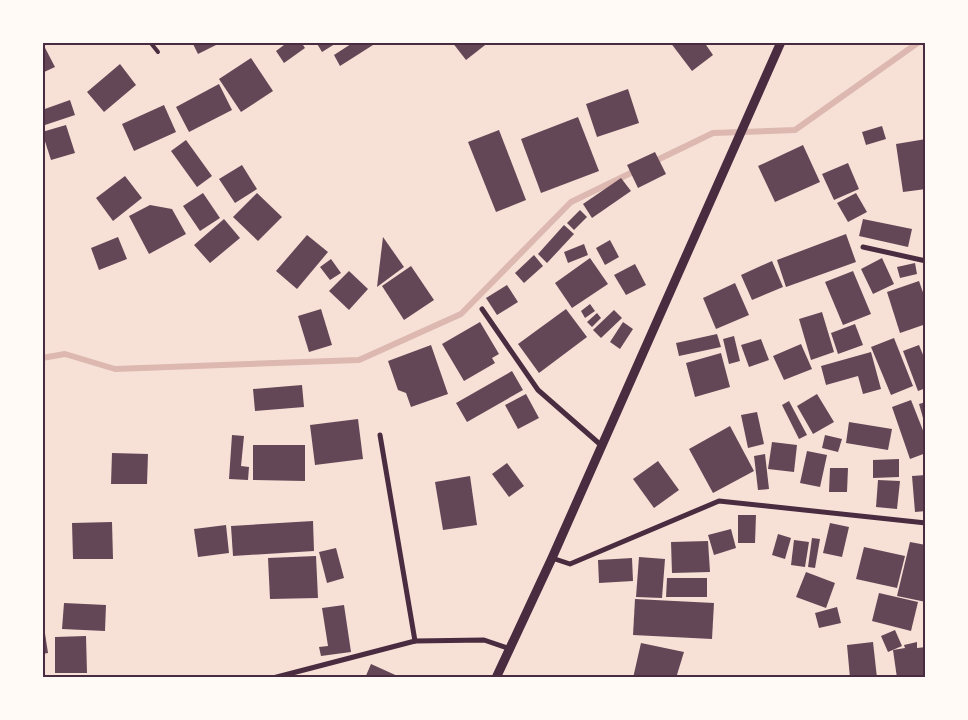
<svg xmlns="http://www.w3.org/2000/svg" width="968" height="720" viewBox="0 0 968 720" font-family="'Playfair Display',serif">
<style>
.lines{fill:none;stroke-linecap:round;stroke-linejoin:round}
.stream{stroke:#dcb8b0;stroke-width:6}
.building{fill:#644757}
.service{stroke:#4a2c40;stroke-width:4}
.minor{stroke:#4a2c40;stroke-width:5}
.tertiary{stroke:#4a2c40;stroke-width:9}
.neatline{fill:none;stroke:#4a2c40;stroke-width:2}
</style>
<rect width="100%" height="100%" fill="#f7e1d7"/>
<g class="lines">
<g class="stream">
<path d="M653,162L713,133L795,130L919,42"/>
<path d="M42,358L65,354L115,369L359,360L461,314L571,202L637,170"/>
</g>
</g>
<g class="building">
<path d="M42,42L55,67L42,73Z"/>
<path d="M192,42H222L198,54Z"/>
<path d="M288,42H301L305,48L284,63L276,51Z"/>
<path d="M316,42H338L322,52Z"/>
<path d="M354,42H372L373,45L340,66L334,55Z"/>
<path d="M452,42H489L466,60Z"/>
<path d="M670,42H704L713,55L692,71Z"/>
<path d="M251,58L273,91L241,112L219,79Z"/>
<path d="M120,64L136,85L104,112L87,92Z"/>
<path d="M219,84L232,110L189,132L176,107Z"/>
<path d="M628,89L639,123L597,137L586,104Z"/>
<path d="M70,100L75,115L42,126V110Z"/>
<path d="M164,105L176,132L134,151L122,124Z"/>
<path d="M578,117L599,171L541,193L521,139Z"/>
<path d="M66,125L75,153L51,160L42,132Z"/>
<path d="M882,126L886,139L866,145L862,132Z"/>
<path d="M499,130L526,200L496,212L468,142Z"/>
<path d="M926,139V189L903,192L896,144Z"/>
<path d="M186,140L212,176L197,187L171,151Z"/>
<path d="M803,145L820,182L775,202L758,166Z"/>
<path d="M655,152L666,174L638,188L627,165Z"/>
<path d="M848,163L859,189L834,200L822,174Z"/>
<path d="M242,165L257,189L235,203L219,179Z"/>
<path d="M125,176L142,198L113,221L96,198Z"/>
<path d="M621,178L631,191L592,218L583,204Z"/>
<path d="M203,193L220,218L200,231L183,206Z"/>
<path d="M257,193L282,217L258,241L233,217Z"/>
<path d="M856,193L867,212L848,222L837,203Z"/>
<path d="M150,205L172,209L186,234L149,254L129,216Z"/>
<path d="M580,210L587,217L574,230L567,223Z"/>
<path d="M224,219L240,238L210,263L194,245Z"/>
<path d="M863,219L912,229L908,247L859,236Z"/>
<path d="M564,225L574,234L547,263L538,254Z"/>
<path d="M846,234L856,262L786,287L777,260Z"/>
<path d="M307,235L328,252L297,289L276,271Z"/>
<path d="M118,237L127,259L99,270L91,248Z"/>
<path d="M383,237L404,267L377,287Z"/>
<path d="M610,240L619,257L605,265L596,248Z"/>
<path d="M584,244L588,255L568,263L564,252Z"/>
<path d="M534,255L543,266L524,283L515,273Z"/>
<path d="M590,258L608,284L572,308L555,283Z"/>
<path d="M882,258L894,284L873,294L861,269Z"/>
<path d="M331,259L341,273L330,280L320,267Z"/>
<path d="M772,261L783,287L752,300L741,275Z"/>
<path d="M915,263L917,274L900,278L897,267Z"/>
<path d="M635,264L646,285L626,295L614,275Z"/>
<path d="M411,266L434,300L404,320L382,286Z"/>
<path d="M349,271L368,289L349,310L329,291Z"/>
<path d="M853,271L871,314L843,325L825,282Z"/>
<path d="M919,281L926,301V324L900,333L887,292Z"/>
<path d="M735,283L749,315L716,329L703,298Z"/>
<path d="M507,285L518,302L497,315L486,298Z"/>
<path d="M590,304L595,311L585,318L581,311Z"/>
<path d="M321,309L332,345L309,352L298,316Z"/>
<path d="M566,309L587,337L539,373L518,344Z"/>
<path d="M614,310L622,318L601,338L593,330Z"/>
<path d="M822,312L834,352L811,360L799,319Z"/>
<path d="M597,313L601,318L592,327L587,322Z"/>
<path d="M480,322L499,354L492,358L495,363L464,381L442,344Z"/>
<path d="M623,322L633,329L620,349L610,342Z"/>
<path d="M855,324L863,345L838,354L831,333Z"/>
<path d="M717,334L721,347L679,356L676,343Z"/>
<path d="M734,336L740,361L729,364L723,339Z"/>
<path d="M894,338L913,386L891,395L871,347Z"/>
<path d="M761,339L769,360L749,367L741,345Z"/>
<path d="M801,344L812,369L784,380L773,356Z"/>
<path d="M431,345L448,394L411,407L406,393L398,390L388,361Z"/>
<path d="M919,345L926,362V388L918,391L903,351Z"/>
<path d="M871,352L881,389L863,394L858,376L826,385L821,366Z"/>
<path d="M721,353L730,387L695,397L686,363Z"/>
<path d="M512,371L523,390L467,422L456,403Z"/>
<path d="M302,385L304,407L255,411L253,389Z"/>
<path d="M526,394L539,418L518,429L505,405Z"/>
<path d="M817,394L834,422L813,434L797,406Z"/>
<path d="M911,400L926,438V453L910,459L892,407Z"/>
<path d="M789,401L807,435L799,439L782,405Z"/>
<path d="M926,402V425H925L919,404Z"/>
<path d="M757,412L764,444L748,448L741,415Z"/>
<path d="M358,419L363,459L315,465L310,425Z"/>
<path d="M849,422L892,429L888,450L846,443Z"/>
<path d="M730,426L754,471L713,493L689,449Z"/>
<path d="M232,435L244,436L241,466L249,467L248,480L229,479Z"/>
<path d="M825,435L842,439L838,452L822,448Z"/>
<path d="M772,442L797,445L794,472L768,469Z"/>
<path d="M253,445H305V481L253,480Z"/>
<path d="M807,451L827,455L820,487L800,483Z"/>
<path d="M112,453L148,454L147,484H111Z"/>
<path d="M765,454L769,489L758,490L754,456Z"/>
<path d="M899,459V477L873,478V460Z"/>
<path d="M658,461L679,490L654,508L633,479Z"/>
<path d="M507,463L524,486L509,497L492,474Z"/>
<path d="M830,468H848L847,492H829Z"/>
<path d="M926,475V511L915,512L912,476Z"/>
<path d="M470,476L477,525L443,530L435,482Z"/>
<path d="M878,480L900,481L897,509L876,507Z"/>
<path d="M738,515H756L755,543H738Z"/>
<path d="M313,521L314,551L233,556L231,526Z"/>
<path d="M112,522L113,559H73L72,523Z"/>
<path d="M830,523L849,527L842,557L823,553Z"/>
<path d="M226,525L229,553L198,557L194,529Z"/>
<path d="M731,529L736,548L714,555L708,535Z"/>
<path d="M778,534L791,538L785,559L772,555Z"/>
<path d="M812,538L820,539L815,568L808,567Z"/>
<path d="M794,540L809,542L805,567L791,565Z"/>
<path d="M708,541L710,572L672,573L671,542Z"/>
<path d="M910,542L926,545V602L897,596Z"/>
<path d="M864,547L905,556L897,588L856,579Z"/>
<path d="M336,548L344,578L327,583L319,552Z"/>
<path d="M316,556L318,598L270,599L268,558Z"/>
<path d="M639,557L665,559L662,598L636,597Z"/>
<path d="M632,558L633,581L599,583L598,560Z"/>
<path d="M806,572L835,583L826,608L796,597Z"/>
<path d="M667,578H707V597H666Z"/>
<path d="M879,593L918,602L911,631L872,621Z"/>
<path d="M635,599L714,603L712,639L633,635Z"/>
<path d="M64,603L106,605L105,631L62,629Z"/>
<path d="M344,605L351,652L321,656L319,647L328,646L322,608Z"/>
<path d="M837,607L841,623L819,628L815,613Z"/>
<path d="M44,627L48,653L42,654V628Z"/>
<path d="M895,630L902,646L888,652L881,636Z"/>
<path d="M86,636L87,673H55V637Z"/>
<path d="M873,642L877,678H850L847,645Z"/>
<path d="M917,642V648L926,647V676L916,678H897L893,650L905,648L904,645Z"/>
<path d="M641,643L684,652L676,678H633Z"/>
<path d="M371,664L402,678H365Z"/>
</g>
<g class="lines">
<path class="service" d="M150,42L158,52"/>
<g class="minor">
<path d="M863,247L926,261"/>
<path d="M482,309L538,390L602,446"/>
<path d="M380,435L415,641"/>
<path d="M552,558L570,564L719,501L926,523"/>
<path d="M273,678L415,641L484,640L510,649"/>
</g>
<path class="tertiary" d="M496,678L552,558L781,42"/>
</g>
<rect width="968" height="720" fill="none" stroke="#fffaf5" stroke-width="88"/>
<rect x="44" y="44" width="880" height="632" class="neatline"/>
</svg>
